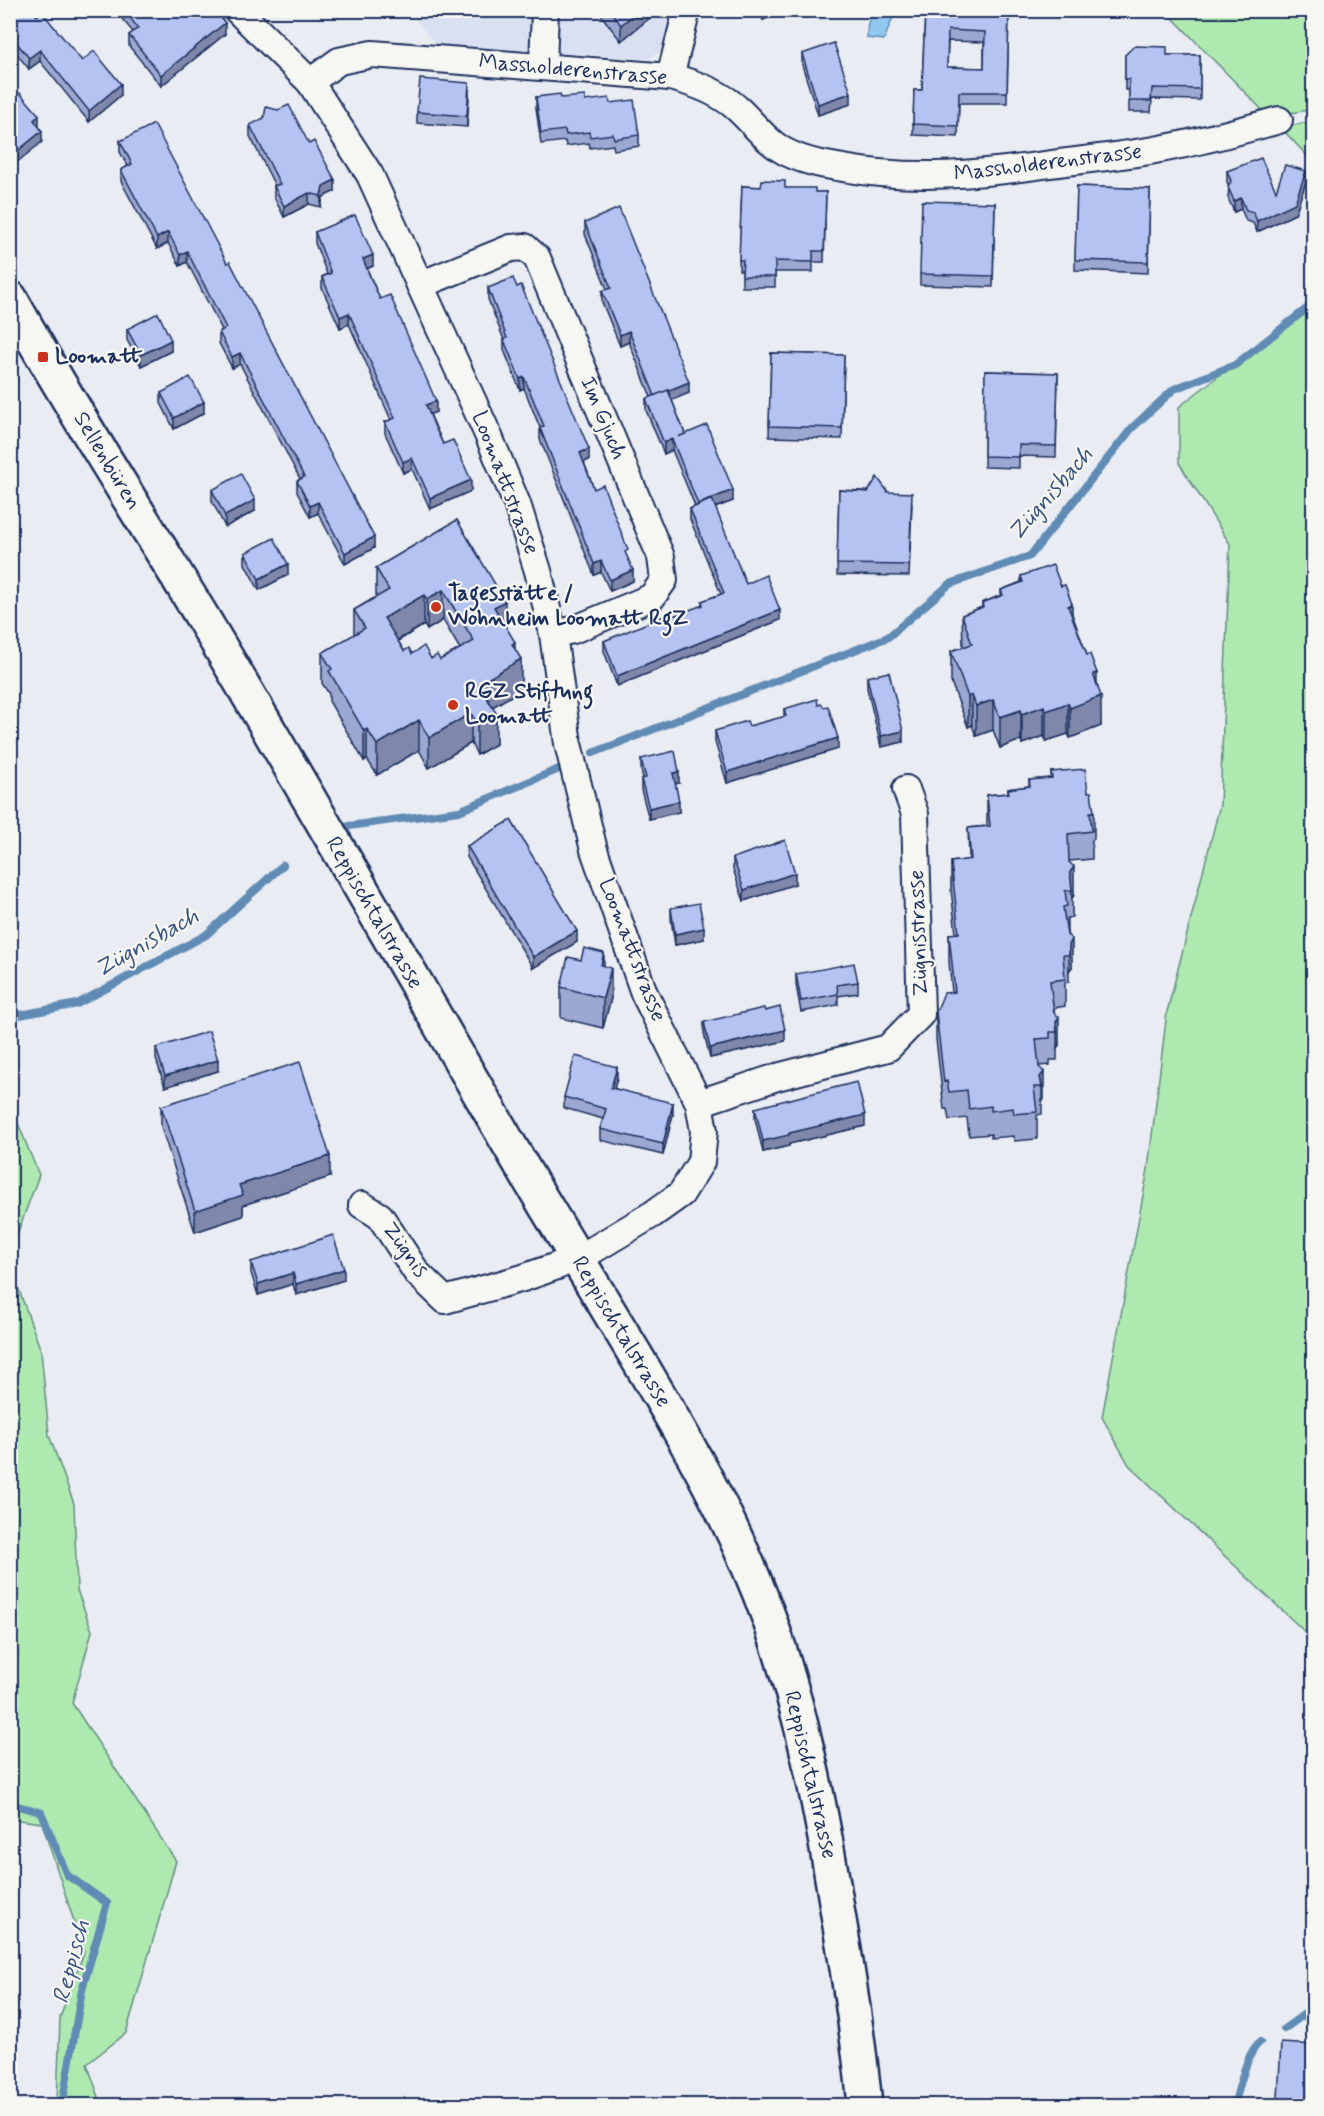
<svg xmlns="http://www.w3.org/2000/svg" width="1324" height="2116" viewBox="0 0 1324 2116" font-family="Mynerve,sans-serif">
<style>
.built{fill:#d9e0f2}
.green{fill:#aeeaaf;stroke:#648c86;stroke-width:1.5}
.water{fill:#90c8ef;stroke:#618bb5;stroke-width:1.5}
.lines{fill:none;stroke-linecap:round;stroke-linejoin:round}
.stream{stroke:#618bb5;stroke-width:8}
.street-casing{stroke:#1b2f5e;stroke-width:30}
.secondary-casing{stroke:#1b2f5e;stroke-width:38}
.street{stroke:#f6f6f2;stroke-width:26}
.secondary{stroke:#f6f6f2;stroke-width:33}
.wall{fill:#9ca8d1;stroke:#1b2f5e;stroke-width:1.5;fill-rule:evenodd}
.shaded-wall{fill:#7f88aa;stroke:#1b2f5e;stroke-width:1.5}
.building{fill:#b5c3f3;stroke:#1b2f5e;stroke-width:1.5;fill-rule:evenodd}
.poi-dot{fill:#c8321e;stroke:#f6f6f2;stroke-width:2}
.labels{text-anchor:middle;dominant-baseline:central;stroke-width:4.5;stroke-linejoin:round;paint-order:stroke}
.street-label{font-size:22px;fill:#1b2f5e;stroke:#f6f6f2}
.poi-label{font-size:22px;font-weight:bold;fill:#1b2f5e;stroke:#f6f6f2;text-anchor:start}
.water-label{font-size:24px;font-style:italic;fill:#385582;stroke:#f6f6f2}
</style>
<rect width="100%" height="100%" fill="#e9ecf2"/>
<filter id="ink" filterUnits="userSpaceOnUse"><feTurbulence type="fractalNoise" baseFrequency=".0167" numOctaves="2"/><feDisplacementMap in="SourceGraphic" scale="12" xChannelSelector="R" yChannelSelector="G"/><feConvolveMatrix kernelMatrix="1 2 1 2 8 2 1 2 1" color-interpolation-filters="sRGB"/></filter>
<g filter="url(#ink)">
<path class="built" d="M408,11H674L671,43L649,59L561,53L444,54Z"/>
<g class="green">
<path d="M1166,11H1313V109L1269,117Z"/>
<path d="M1313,121V162L1281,128Z"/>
<path d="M1313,301V1637L1307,1634L1129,1465L1102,1417L1148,1169L1167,1012L1220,805L1230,544L1179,463V407Z"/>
<path d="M11,1106L39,1175L11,1251H10Z"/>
<path d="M10,1265L41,1351L49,1435L74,1504L77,1590L92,1631L72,1703L176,1861L126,2033L87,2064L102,2105H57L60,2018L84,1952L42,1823L11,1819Z"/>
</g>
<path class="water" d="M875,10L882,11L893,17L884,40L867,38C867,28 867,19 875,10Z"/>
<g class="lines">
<g class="stream">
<path d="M593,753L888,637L950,584L1030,556L1132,428L1174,389L1235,365L1314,303"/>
<path d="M349,826L459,811L559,769"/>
<path d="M10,1017L77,1004L206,935L283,865"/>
<path d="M10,1644L15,1651L12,1673L10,1674"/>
<path d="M10,1804L41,1812L67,1875L107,1903L82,1990L62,2106"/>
<path d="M1284,2029L1306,2013L1314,2009"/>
<path d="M1234,2106C1239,2089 1247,2051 1260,2042"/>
</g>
<defs>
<g id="street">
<path d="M237,10L310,82L370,175L490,439L517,504L538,571L553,634L568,744L594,850L644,993L699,1103L704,1131L701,1162L681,1194L653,1214L593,1250L557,1266L523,1278L445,1300L417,1273L380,1216L362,1205"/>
<path d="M543,67L545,10"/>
<path d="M670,77L687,10"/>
<path d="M310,82L339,61L372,54L670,77C695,83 720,92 739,110C755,125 769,145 790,154C807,162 825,165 843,168C913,181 982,174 1051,164C1087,159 1124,156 1160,149C1200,142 1240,131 1279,120"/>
<path d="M420,285L511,248L525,247L537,258L661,557L664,580L652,597L573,630L553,634"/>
<path d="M699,1103L777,1077L888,1048L921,1014L915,814L906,789"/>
</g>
<path id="secondary" d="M10,298C71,408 139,513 204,620C315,806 422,995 531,1182C566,1240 601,1298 636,1356C687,1442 735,1524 769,1618C803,1714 822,1814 838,1914C849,1978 859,2041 865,2106"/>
</defs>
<use href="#street" class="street-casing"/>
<use href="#secondary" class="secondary-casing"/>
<use href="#street" class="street"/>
<use href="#secondary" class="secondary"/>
</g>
<g class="wall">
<path d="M10,10L37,16L82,61L121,95L89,122L40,61L29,69L16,53L10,57Z"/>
<path d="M115,10H215L225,34L161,86L129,46V35L133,32Z"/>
<path d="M597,10H656V13L621,41Z"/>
<path d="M759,10H786L763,20Z"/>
<path d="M925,10H1009L1007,103H959L958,137L913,135L914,90H922ZM948,41L984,42V68L947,67Z"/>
<path d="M802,54L851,104L818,115L802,65Z"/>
<path d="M1125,55H1200V100L1152,99L1151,112H1129V90H1125Z"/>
<path d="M469,94L467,127L417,123V112Z"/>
<path d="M536,97L610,103L639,135V146L614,150L613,145L590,148L589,143L566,146L565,141L541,144L536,108Z"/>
<path d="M250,125L335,191L323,197L321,207L309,204L284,217L274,197V186H275L250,136Z"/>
<path d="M120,141L374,548L345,564L318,513L310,517L297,492V481L300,479L240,364L232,368L219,343V332L222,330L187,262L180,266L168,243L157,249L121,181V170L128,166L120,152Z"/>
<path d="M1227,171L1276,191L1306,182L1295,214L1257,232L1253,223L1246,221L1241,209L1234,212L1228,198L1229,186L1227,182Z"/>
<path d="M742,186L785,188L815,192H826L824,262H813V272H775V287H742V270H739Z"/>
<path d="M1077,186L1150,189L1148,273L1075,270Z"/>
<path d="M995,203L993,287L920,285V274Z"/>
<path d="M585,223L689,393L672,400L685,434L733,501L715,508L746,584L780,620L617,686L604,651V641L702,606V601L721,594L690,519V509L695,506L672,450L664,454L646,410V399L651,397L629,342L620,346L602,302V291L607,289L585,234Z"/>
<path d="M315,232L373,266L367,269L380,299L436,412L430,414L443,444L471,491L430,509L412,469L403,473L385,433V422L391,420L349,324L340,328L322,288V277L327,274L315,243Z"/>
<path d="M488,288L589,460L584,462L594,489L628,559L633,581L610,591L601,572L594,575L540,439V428L524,388L520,390L504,350V340L488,299Z"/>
<path d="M127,329L171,351L141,366L127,340Z"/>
<path d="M771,353L844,355L842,439L769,437Z"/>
<path d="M985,371L1058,373L1056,457L1019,456V468L984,467Z"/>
<path d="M161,393L204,413L174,429L161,403Z"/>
<path d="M212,490L255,511L225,527L212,501Z"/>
<path d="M839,490L888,492L912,504L909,576L837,575Z"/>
<path d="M457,520L515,649L521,690L492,707L496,744L477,755L471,743L429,768L419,750L377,775L367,759L364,761L329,701V694L322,683V653L354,635V610L376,597V568ZM443,620L460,649L440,660L404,651L398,641L424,625L427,630Z"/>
<path d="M245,553L288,575L259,590L245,564Z"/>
<path d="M1021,576L1072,614L1097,683L1101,726L1070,738L1068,734L1046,741L1044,736L1022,744L1021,740L1000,748L993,730L976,736L972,725L968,727L951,682V651L963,647L962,615L982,607V603L1001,595V590L1021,582Z"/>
<path d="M867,677L903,742L881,747L867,688Z"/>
<path d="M818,705L838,749L727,783L715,742V731L749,726L784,717V709Z"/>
<path d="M641,759L679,783L675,784L679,812L649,819L641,790V779L643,778L641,770Z"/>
<path d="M1051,772L1088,792L1094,812V839L1092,840V859L1069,861L1074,895L1072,898V917L1067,918V931L1072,967L1069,971V982H1065V1006L1054,1008L1059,1045L1057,1048V1060H1050V1065L1039,1066L1044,1099L1042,1102V1114L1037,1115V1139L1014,1141L1013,1136L991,1138V1134L969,1136L967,1118L949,1120L947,1109H944L936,1039V1012L952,992L949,962V934H956L951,889V862L969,860L968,828L987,826V795L1008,793V789L1029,786V780L1051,778Z"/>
<path d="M467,846L577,942L533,968L467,857Z"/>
<path d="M733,858L795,884L744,901L733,869Z"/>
<path d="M671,908L704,939L675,945L671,919Z"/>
<path d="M604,966L611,998L603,1028L561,1018V987Z"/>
<path d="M796,974L858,982V993L838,996V1005L801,1012L796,985Z"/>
<path d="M765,1011L785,1041L710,1058L704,1033V1022Z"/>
<path d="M156,1048L218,1071L165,1087L156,1059Z"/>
<path d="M617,1078L614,1088L673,1114L663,1155L600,1140V1129L603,1119L564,1108V1097Z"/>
<path d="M161,1106L330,1177L243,1205V1216L195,1232L161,1127Z"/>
<path d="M755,1108L865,1126L789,1144V1146L763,1152L755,1119Z"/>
<path d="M251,1262L344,1280L296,1295L293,1284L258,1295L251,1273Z"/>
<path d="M1314,2045V2106H1278V2098Z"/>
</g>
<g class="shaded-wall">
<path d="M639,10H656V13L621,41V25Z"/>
<path d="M763,10H786L763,20Z"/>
<path d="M225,23V34L161,86V75Z"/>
<path d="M16,42V53L11,58V47Z"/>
<path d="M40,50V61L29,69V58Z"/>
<path d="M469,83V94L467,127V116Z"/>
<path d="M121,84V95L89,122V111Z"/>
<path d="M851,93V104L818,115V104Z"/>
<path d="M39,115V126L34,131V120Z"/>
<path d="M42,131V142L10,168V157Z"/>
<path d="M1306,171V182L1295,214L1257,232V221Z"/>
<path d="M335,180V191L323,197L321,207V196L323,186Z"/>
<path d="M309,193V204L284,217V206Z"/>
<path d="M1241,198V209L1234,212V201Z"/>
<path d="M168,232V243L157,249V238Z"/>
<path d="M187,251V262L180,266V255Z"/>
<path d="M373,255V266L363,270V259Z"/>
<path d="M349,313V324L340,328V317Z"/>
<path d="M629,331V342L620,346V335Z"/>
<path d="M171,340V351L141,366V355Z"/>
<path d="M240,353V364L232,368V357Z"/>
<path d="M524,377V388L520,390V379Z"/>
<path d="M689,382V393L655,407V396Z"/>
<path d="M436,401V412L426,416V405Z"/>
<path d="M204,402V413L174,429V418Z"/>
<path d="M672,439V450L664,454V443Z"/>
<path d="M589,449V460L580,464V453Z"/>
<path d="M412,458V469L403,473V462Z"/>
<path d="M471,480V491L430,509V498Z"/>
<path d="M733,490V501L698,514V504Z"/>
<path d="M255,500V511L225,527V516Z"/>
<path d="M318,502V513L310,517V506Z"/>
<path d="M374,537V548L345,564V553Z"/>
<path d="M601,561V572L594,575V564Z"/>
<path d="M288,564V575L259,590V579Z"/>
<path d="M633,570V581L610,591V580Z"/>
<path d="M443,590V620L427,630V599Z"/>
<path d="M424,595V625L384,648V618Z"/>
<path d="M505,601V631L494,607Z"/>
<path d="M1072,604V635L1068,606Z"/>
<path d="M780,610V620L617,686V676Z"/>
<path d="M515,642V663L521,659V690L479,715V684L512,644Z"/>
<path d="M1097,673V698L1101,696V726L1070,738V708L1093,674Z"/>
<path d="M972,695V725L968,727V697Z"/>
<path d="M993,700V730L976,736V706Z"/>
<path d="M1068,703V734L1046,741V711Z"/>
<path d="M1044,706V736L1022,744V714Z"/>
<path d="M1021,710V740L1000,748V717Z"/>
<path d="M471,713V743L429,768V738Z"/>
<path d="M496,713V744L477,755V724Z"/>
<path d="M419,720V750L377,775V745Z"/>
<path d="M367,729V759L364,761V731Z"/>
<path d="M903,731V742L881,747V736Z"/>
<path d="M838,738V749L727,783V772Z"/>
<path d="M679,772V783L673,784V773Z"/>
<path d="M679,801V812L649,819V808Z"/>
<path d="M1074,867V895L1072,898L1070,872Z"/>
<path d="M795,873V884L744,901V890Z"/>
<path d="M704,928V939L675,945V934Z"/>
<path d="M577,931V942L533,968V957Z"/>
<path d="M1072,939V967L1069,971V945Z"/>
<path d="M604,953V983L601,965Z"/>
<path d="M611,968V998L603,1028V998Z"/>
<path d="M1059,1017V1045L1057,1048V1032L1056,1022Z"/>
<path d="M785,1030V1041L710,1058V1048Z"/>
<path d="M218,1060V1071L165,1087V1076Z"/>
<path d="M617,1067V1078L611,1099V1088Z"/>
<path d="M1044,1072V1099L1042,1102V1087L1040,1077Z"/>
<path d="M673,1103V1114L663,1155V1144Z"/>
<path d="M865,1115V1126L789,1144V1146L763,1152V1141L789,1133Z"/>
<path d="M330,1156V1177L243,1205V1216L195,1232V1211L239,1185Z"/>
<path d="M344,1269V1280L296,1295V1284Z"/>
<path d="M293,1273V1284L258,1295V1284Z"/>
</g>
<g class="building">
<path d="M10,10H32L37,16L42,12L82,61L94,51L121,84L89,111L40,50L29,58L16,42L10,46Z"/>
<path d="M124,10H215L225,23L161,75L129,35L138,28Z"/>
<path d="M610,10H639L621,25Z"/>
<path d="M925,10H1009L1007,92H959L958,126L913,124L914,90H922ZM948,30L985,32L984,68L947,67Z"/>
<path d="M834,43L851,93L818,104L802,54Z"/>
<path d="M1134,46L1167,47V55H1200V89L1152,88L1151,101H1129V79H1125V55Z"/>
<path d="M420,79L469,83L467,116L417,112Z"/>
<path d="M20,93L39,115L34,120L42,131L10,157V101Z"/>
<path d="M560,94L561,98L585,96V101L609,98L610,103L634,100L639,135L614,139L613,134L590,137L589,132L566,135L565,130L541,133L536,97Z"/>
<path d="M289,105L309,144L314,141L335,180L323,186L321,196L309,193L284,206L274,186L280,184L250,125L264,118L266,107L278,110Z"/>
<path d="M154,124L227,263L230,262L243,287L374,537L345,553L318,502L310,506L297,481L304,477L240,353L232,357L219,332L226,328L187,251L180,255L168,232L157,238L121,170L132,164L120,141Z"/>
<path d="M1261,158L1276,191L1285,165L1306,171L1295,203L1257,221L1253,212L1246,210L1241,198L1234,201L1228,187L1231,181L1227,171Z"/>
<path d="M762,180L785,181V188H815V192H826L824,251H813V262L775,261V277L742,276L743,260H739L742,186L761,187Z"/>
<path d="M1077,186L1150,189L1148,262L1075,260Z"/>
<path d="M922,201L995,203L993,276L920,274Z"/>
<path d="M619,208L689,382L655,396L629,331L620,335L602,291L611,288L585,223Z"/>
<path d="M355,215L373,255L363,259L371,279L380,299L390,295L436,401L426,405L434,425L443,444L453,440L471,480L430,498L412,458L403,462L385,422L395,418L349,313L340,317L322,277L331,273L315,232Z"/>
<path d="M513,278L517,287L521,285L589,449L580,453L594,489L603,485L628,550L625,552L633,570L610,580L601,561L594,564L540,428L544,426L524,377L520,379L504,340L507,338L488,288Z"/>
<path d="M158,313L171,340L141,355L127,329Z"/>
<path d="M771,353L844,355L842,428L769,426Z"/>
<path d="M985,371L1058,373L1056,446L1019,445V457L984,456Z"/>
<path d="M190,377L204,402L174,418L161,393Z"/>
<path d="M668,390L685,434L678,437L707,425L733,490L698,504L672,439L664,443L646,399Z"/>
<path d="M241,474L255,500L225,516L212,490Z"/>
<path d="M877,477L888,492L912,493L909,565L837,564L839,490L868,492Z"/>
<path d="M712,499L746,584L766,575L780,610L617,676L604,641L669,614L670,617L703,605L702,601L724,593L690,509Z"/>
<path d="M457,520L505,601L494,607L515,642L512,644L521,659L479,684L496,713L477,724L471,713L429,738L419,720L377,745L367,729L364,731L329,671L332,669L322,653L365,628L354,610L389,590L376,568ZM443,590L474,641L440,660L437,655L431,659L424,646L412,654L409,648L404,651L384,618L424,595L427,599Z"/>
<path d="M274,538L288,564L259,579L245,553Z"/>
<path d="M1053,565L1061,586L1065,585L1072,604L1068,606L1087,655L1090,654L1094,665L1097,673L1093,674L1101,696L1070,708L1068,703L1046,711L1044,706L1022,714L1021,710L1000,717L993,700L976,706L972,695L968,697L951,651L972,644L962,615L983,607L982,603L1003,595L1001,590L1023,582L1021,576Z"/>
<path d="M889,672L903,731L881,736L867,677Z"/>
<path d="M817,699L818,705L822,704L823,707L828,706L838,738L727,772L715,731L747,721L749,726L786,716L784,709Z"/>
<path d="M675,751L679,772L673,773L679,801L649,808L641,779L646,778L641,759Z"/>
<path d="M1085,769L1088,792H1091L1094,812H1090L1092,831L1068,834L1069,862L1074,867L1070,872L1072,890L1065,891L1067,906L1063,907L1067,935L1072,939L1069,945V955H1063L1065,979L1050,981L1054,1013L1059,1017L1056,1022L1057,1032H1050V1038L1036,1039L1039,1067L1044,1072L1040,1077L1042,1087H1034L1037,1112L1014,1114L1013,1108L991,1111V1106L969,1109L967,1090L949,1092L947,1081L944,1082L936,1012L944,993L955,992L949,934L959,933L951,862L971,859L968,828L990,826L987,795L1009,793L1008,789L1030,786L1029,780L1052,778L1051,772Z"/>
<path d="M511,820L577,931L533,957L467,846Z"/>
<path d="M785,840L795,873L744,890L733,858Z"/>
<path d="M699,903L704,928L675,934L671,908Z"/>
<path d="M584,948L604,953L601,965L611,968L603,998L561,987L568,957L581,960Z"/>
<path d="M854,963L858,982L837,985L838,994L801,1001L796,974Z"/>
<path d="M780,1007L785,1030L710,1048L704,1022L764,1008L765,1011Z"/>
<path d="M209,1031L218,1060L165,1076L156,1048Z"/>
<path d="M575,1056L617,1067L611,1088L673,1103L663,1144L600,1129L606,1109L564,1097Z"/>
<path d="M300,1062L330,1156L239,1185L243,1195L195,1211L161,1106Z"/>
<path d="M857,1082L865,1115L789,1133V1135L763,1141L755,1108Z"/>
<path d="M333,1235L344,1269L296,1284L293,1273L258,1284L251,1262Z"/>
<path d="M1281,2043L1314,2045V2100L1278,2098Z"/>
</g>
</g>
<g class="poi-dot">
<rect x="37" y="351" width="12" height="12" rx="3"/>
<circle cx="436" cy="607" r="6"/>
<circle cx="453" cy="705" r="6"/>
</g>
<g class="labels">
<g class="street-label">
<text transform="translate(573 70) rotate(5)">Massholderenstrasse</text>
<text transform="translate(1048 163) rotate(-7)">Massholderenstrasse</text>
<text transform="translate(603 418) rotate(67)">Im Gjuch</text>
<text transform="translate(107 461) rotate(59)">Sellenbüren</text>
<text transform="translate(505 483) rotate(69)">Loomattstrasse</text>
<text transform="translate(374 913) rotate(60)">Reppischtalstrasse</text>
<text transform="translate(919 933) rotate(-92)">Zügnisstrasse</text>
<text transform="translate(632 950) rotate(69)">Loomattstrasse</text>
<text transform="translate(405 1250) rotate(54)">Zügnis</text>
<text transform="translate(621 1332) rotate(59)">Reppischtalstrasse</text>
<text transform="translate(810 1775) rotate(77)">Reppischtalstrasse</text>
</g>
<g class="poi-label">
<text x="55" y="357">Loomatt</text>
<text x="448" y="594">Tagesstätte /<tspan x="448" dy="25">Wohnheim Loomatt RgZ</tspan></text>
<text x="465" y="692">RGZ Stiftung<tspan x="465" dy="25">Loomatt</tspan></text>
</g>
<g class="water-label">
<text transform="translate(1051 494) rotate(-49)">Zügnisbach</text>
<text transform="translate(147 943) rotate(-30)">Zügnisbach</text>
<text transform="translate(72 1962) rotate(-75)">Reppisch</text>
</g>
</g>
<rect width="1324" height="2116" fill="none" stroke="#f6f6f2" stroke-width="36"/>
<rect x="18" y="18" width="1288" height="2080" fill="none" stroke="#1b2f5e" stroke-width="2" filter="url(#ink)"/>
</svg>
